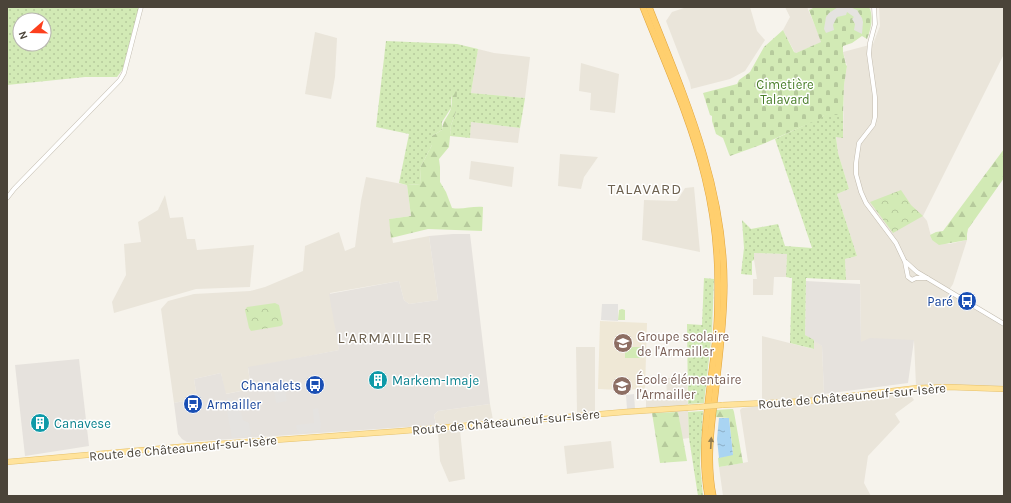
<svg xmlns="http://www.w3.org/2000/svg" width="1011" height="503" viewBox="0 0 1011 503" font-family="Karla,sans-serif">
<style>
.residential{fill:#eae5da}
.industrial{fill:#e6e2dd}
.education{fill:#efe8d6}
.grass{fill:url(#grass-dots);fill-rule:evenodd}
.forest{fill:url(#forest-firs)}
.cemetery{fill:url(#cemetery-stones)}
.park{fill:url(#park-crowns)}
.pitch{fill:#d2eab5}
.parking{fill:#e5e3e0}
.water{fill:url(#water-ripples)}
.lines{fill:none;stroke-linecap:round;stroke-linejoin:round}
.minor-casing{stroke:#c2bbae;stroke-width:5}
.major-casing{stroke:#e6c16a;stroke-width:6}
.highway-casing{stroke:#e0a43c;stroke-width:7}
.minor{stroke:#fff;stroke-width:4}
.major{stroke:#ffe39c;stroke-width:5}
.highway{stroke:#ffcf6e;stroke-width:6}
.major-bridge-casing{stroke:#e6c16a;stroke-width:6;stroke-linecap:butt}
.major-bridge{stroke:#ffe39c;stroke-width:5}
.oneway{fill:#937c4e}
.labels{text-anchor:middle;dominant-baseline:central;stroke-width:3;stroke-linejoin:round;paint-order:stroke}
.park-label{font-size:13px;fill:#4a7f2a;stroke:#fff}
.transit-label{font-size:13px;fill:#164399;stroke:#fff;text-anchor:end}
.education-label{font-size:13px;fill:#785e54;stroke:#fff;text-anchor:start}
.culture-label{font-size:13px;fill:#0d838f;stroke:#fff;text-anchor:start}
.street-label{font-size:13px;fill:#4b4439;stroke:#fff}
.quarter-label{font-size:15px;letter-spacing:1px;fill:#6e6250;stroke:#fff}
</style>
<defs>
<pattern id="grass-dots" width="8" height="8" patternUnits="userSpaceOnUse"><rect width="8" height="8" fill="#d2eab5"/><path d="M2 2h.1M6 6h.1" fill="none" stroke="#b6ca9c" stroke-width="1.8" stroke-linecap="round"/></pattern>
<pattern id="forest-firs" width="22" height="20" patternUnits="userSpaceOnUse"><rect width="22" height="20" fill="#d2eab5"/><path d="M5 1l3.5 6h-7zM16 11l3.5 6h-7z" fill="#b6ca9c"/></pattern>
<pattern id="cemetery-stones" width="16" height="16" patternUnits="userSpaceOnUse"><rect width="16" height="16" fill="#d2eab5"/><path d="M2 7V4a2 2 0 0 1 4 0v3zM10 15v-3a2 2 0 0 1 4 0v3z" fill="#b6ca9c"/></pattern>
<pattern id="park-crowns" width="20" height="18" patternUnits="userSpaceOnUse"><rect width="20" height="18" fill="#d2eab5"/><path d="M2 6a3 3 0 1 1 6 0M12 15a3 3 0 1 1 6 0" fill="none" stroke="#b6ca9c"/></pattern>
<pattern id="water-ripples" width="26" height="14" patternUnits="userSpaceOnUse"><rect width="26" height="14" fill="#a9d4f2"/><path d="M2 4q2-2 4 0t4 0M15 11q2-2 4 0t4 0" fill="none" stroke="#8caec5"/></pattern>
</defs>
<rect width="100%" height="100%" fill="#f6f3ec"/>
<g class="residential">
<path d="M687,7H750L757,31L765,40L745,71L730,79L691,89L690,83L666,21L672,12Z"/>
<path d="M785,7H807L822,42L796,53H795L783,30L790,17Z"/>
<path d="M879,7H1004V54L923,216L927,221L932,240L949,244L967,240L953,284L947,293L1004,327V386H916L914,340L861,342L860,280H846L845,259L857,256L837,194L849,189L838,153L836,136L843,138L844,85L847,66L843,52L873,44L880,26Z"/>
<path d="M315,32L337,38L335,77L331,99L305,94Z"/>
<path d="M478,49L494,53L530,57L525,98L471,93Z"/>
<path d="M581,63L619,74L615,113L590,110L591,93L579,91Z"/>
<path d="M471,122L520,128L518,143L470,138Z"/>
<path d="M560,154L598,157L584,177L581,189L558,186Z"/>
<path d="M471,161L514,167L512,187L469,179Z"/>
<path d="M366,177L407,185L411,216L389,219L393,243L429,236L438,300L409,304L404,300L399,281L330,293L339,350L248,368L251,389L225,394L221,373L194,379L197,398L174,403L161,309L168,301L194,294L250,291L265,287L303,271L305,246L339,232L345,251L355,247L361,201Z"/>
<path d="M694,187L700,252L642,240L644,200L677,201L685,188Z"/>
<path d="M165,195L170,218L183,217L187,239H195L197,250L254,245L250,287L196,289L114,313L112,302L126,275L124,244L141,242L138,222L158,210Z"/>
<path d="M753,253L787,254L786,277H774L773,295H753V279H757Z"/>
<path d="M762,336L813,349L814,340L822,346L824,394L826,402L862,397L898,394H910L914,400L895,414L900,422L868,456L864,483L871,496H723L719,467L748,462L740,410L742,408L762,406Z"/>
<path d="M576,347H595V411L577,413Z"/>
<path d="M687,377L689,438L682,439L678,412L646,413V395H667L666,378Z"/>
<path d="M490,404L493,420L462,422L460,430L465,479L449,482L440,461L438,432L434,415L438,411Z"/>
<path d="M611,441L614,468L567,474L564,446Z"/>
</g>
<g class="industrial">
<path d="M453,234H470L490,404L438,411L434,415L436,425L187,442L182,439L178,434L174,403L197,398L194,379L221,373L226,394L251,389L248,367L339,350L329,294L399,281L404,300L409,304L438,300L429,236Z"/>
<path d="M806,281L860,284L861,342L870,338L914,340L908,383L824,394L822,346L805,335Z"/>
<path d="M79,359L89,446L25,456L15,365Z"/>
</g>
<path class="education" d="M600,321L647,323L645,389L620,390L598,389Z"/>
<g class="grass">
<path d="M7,7H139L125,61L123,69L117,77H85L7,85ZM20,20H44V44H20Z"/>
<path d="M386,41L457,44L478,49L471,93L525,98L520,128L471,122L470,138L450,136L451,125L456,112L451,95V108L442,122V130L432,136V145L420,168L421,184L407,185L399,183L409,134L376,127Z"/>
<path d="M824,115H843V138L836,137L838,153L849,189L837,194L857,256L845,259L846,280L806,278L805,335L814,340V349L790,343L792,278L786,277L787,254L754,253V260L752,261V275L741,274L744,248L742,220L751,229L778,224L785,246L812,248L775,139L820,118Z"/>
<path d="M704,278L714,279L712,332L704,403L688,404L687,324L702,325Z"/>
<path d="M703,411L700,464L703,496H698L689,438L688,412Z"/>
</g>
<g class="forest">
<path d="M453,88L457,91L456,112L451,125L449,147L439,159L440,167V182L446,192L452,208C462,210 472,206 483,207L482,231L428,229L391,238L389,219L411,216L407,185L421,184L420,168L432,145V136L442,130C443,118 449,117 451,108C453,101 450,96 453,88Z"/>
<path d="M1004,149V178L968,229L967,234V240L939,245L932,240L930,235L936,232L943,231Z"/>
<path d="M731,409H733L734,412L743,463L719,467L718,458L733,454L729,418L716,417V410Z"/>
<path d="M678,412L687,461L660,463L652,413Z"/>
</g>
<path class="cemetery" d="M815,7H869C874,16 871,29 867,39L862,36L852,43L843,46V52L846,65L847,66L844,85L843,115H824L820,119L801,127L763,144L730,156L729,154L723,138L716,134L712,121V116L710,115L703,93L737,84L739,80L750,72L764,47L783,30L794,52L796,53L821,42L809,10Z"/>
<g class="park">
<path d="M901,190L911,205L923,216L893,233L870,202Z"/>
<path d="M275,303L279,305L283,324L281,326L251,331L249,328L245,310L247,307Z"/>
</g>
<g class="pitch">
<path d="M622,309L625,310V320H618L619,310Z"/>
<rect x="625" y="347" width="17" height="11"/>
</g>
<g class="parking">
<path d="M838,7H850L857,10L862,18L863,22L862,34L854,30L855,24L852,19L854,17L847,12L846,15L837,17L833,25L834,30L826,33L824,29L826,17L829,13Z"/>
<path d="M602,304H618V321L601,320Z"/>
<path d="M283,388L285,389L287,401L276,403L274,391Z"/>
<path d="M634,394L635,409H627L626,395Z"/>
<path d="M227,398H232V400L229,402L241,400L242,405H238L239,412H241L243,420L249,423L251,436L232,438L227,411H231Z"/>
<path d="M318,408L321,425L320,430L299,433V431L297,430L296,425L314,423L313,409Z"/>
</g>
<path class="water" d="M719,418H729L733,455L719,458L717,439Z"/>
<g class="lines">
<defs>
<g id="minor">
<path d="M874,7L875,24L870,43L869,54L875,97V117L873,125L859,143L856,163V174L861,192L866,203L896,243L905,262L908,277L912,280L916,278H927"/>
<path d="M7,198L14,189L120,80L124,73L141,7"/>
<path d="M906,262L917,272L1004,324"/>
</g>
<g id="major">
<path d="M722,405L808,401L917,388L948,387L1004,389"/>
<path d="M7,462L189,446L402,431L624,412L699,407"/>
</g>
<g id="highway">
<path d="M643,7C665,63 691,119 705,177C714,213 718,249 718,285C718,305 718,326 715,346C710,396 699,446 708,496"/>
<path d="M649,7C685,98 724,186 724,285C724,322 719,358 715,394C711,427 706,462 713,496"/>
</g>
</defs>
<use href="#minor" class="minor-casing"/>
<use href="#major" class="major-casing"/>
<use href="#highway" class="highway-casing"/>
<use href="#minor" class="minor"/>
<use href="#major" class="major"/>
<use href="#highway" class="highway"/>
<defs>
<path id="major-bridge" d="M699,407L722,405"/>
</defs>
<use href="#major-bridge" class="major-bridge-casing"/>
<use href="#major-bridge" class="major-bridge"/>
</g>
<defs><path id="oneway-solid" d="M-6-.8H1V-3.2L6.5 0L1 3.2V.8H-6Z"/></defs>
<use class="oneway" href="#oneway-solid" transform="translate(711 443) rotate(-87)"/>
<defs>
<symbol id="bus-disc" viewBox="-11 -11 22 22"><circle r="9.5" fill="#1a4fb4" stroke="#fff"/><path d="M-5-6H5V4H4V6H2V4H-2V6H-4V4H-5ZM-3.5-4V0h7V-4ZM-3.5 1.2v1.5H-2V1.2ZM2 1.2v1.5H3.5V1.2Z" fill="#fff"/></symbol>
<symbol id="school-disc" viewBox="-11 -11 22 22"><circle r="9.5" fill="#8d6e63" stroke="#fff"/><path d="M0-5L7-2L0 1L-7-2ZM-4 1L0 2.5L4 1V4Q0 6-4 4Z" fill="#fff"/></symbol>
<symbol id="building-disc" viewBox="-11 -11 22 22"><circle r="9.5" fill="#0f9aa8" stroke="#fff"/><path d="M-4-6H4V6H1V3H-1V6H-4ZM-2.5-4.3h1.7v1.8h-1.7ZM.8-4.3h1.7v1.8H.8ZM-2.5-1h1.7V.8h-1.7ZM.8-1h1.7V.8H.8Z" fill="#fff"/></symbol>
</defs>
<g fill-rule="evenodd">
<use href="#bus-disc" x="956" y="290" width="22" height="22"/>
<use href="#school-disc" x="612" y="332" width="22" height="22"/>
<use href="#building-disc" x="367" y="369" width="22" height="22"/>
<use href="#bus-disc" x="304" y="374" width="22" height="22"/>
<use href="#school-disc" x="611" y="375" width="22" height="22"/>
<use href="#bus-disc" x="182" y="393" width="22" height="22"/>
<use href="#building-disc" x="29" y="412" width="22" height="22"/>
</g>
<g class="labels">
<g class="park-label">
<text x="785" y="84">Cimetière<tspan x="785" dy="15">Talavard</tspan></text>
</g>
<g class="transit-label">
<text x="953" y="301">Paré</text>
<text x="301" y="385">Chanalets</text>
<text x="207" y="404" text-anchor="start">Armailler</text>
</g>
<g class="education-label">
<text x="637" y="336">Groupe scolaire<tspan x="637" dy="15">de l'Armailler</tspan></text>
<text x="636" y="379">École élémentaire<tspan x="636" dy="15">l'Armailler</tspan></text>
</g>
<g class="culture-label">
<text x="392" y="380">Markem-Imaje</text>
<text x="54" y="423">Canavese</text>
</g>
<g class="street-label">
<text transform="translate(852 396) rotate(-5)">Route de Châteauneuf-sur-Isère</text>
<text transform="translate(506 422) rotate(-5)">Route de Châteauneuf-sur-Isère</text>
<text transform="translate(183 448) rotate(-5)">Route de Châteauneuf-sur-Isère</text>
</g>
<g class="quarter-label">
<text x="645" y="189">TALAVARD</text>
<text x="385" y="338">L'ARMAILLER</text>
</g>
</g>
<rect width="1011" height="503" fill="none" stroke="#4b4439" stroke-width="16"/>
<g transform="translate(32 32) rotate(250)"><circle r="19" fill="#ffffff" stroke="#b7b4b0"/>
<path d="M0-3L7 15L0 10L-7 15Z" fill="#fc3f1d"/>
<text y="-6" font-size="11" font-weight="bold" text-anchor="middle" fill="#4b4439">N</text>
</g>
</svg>
